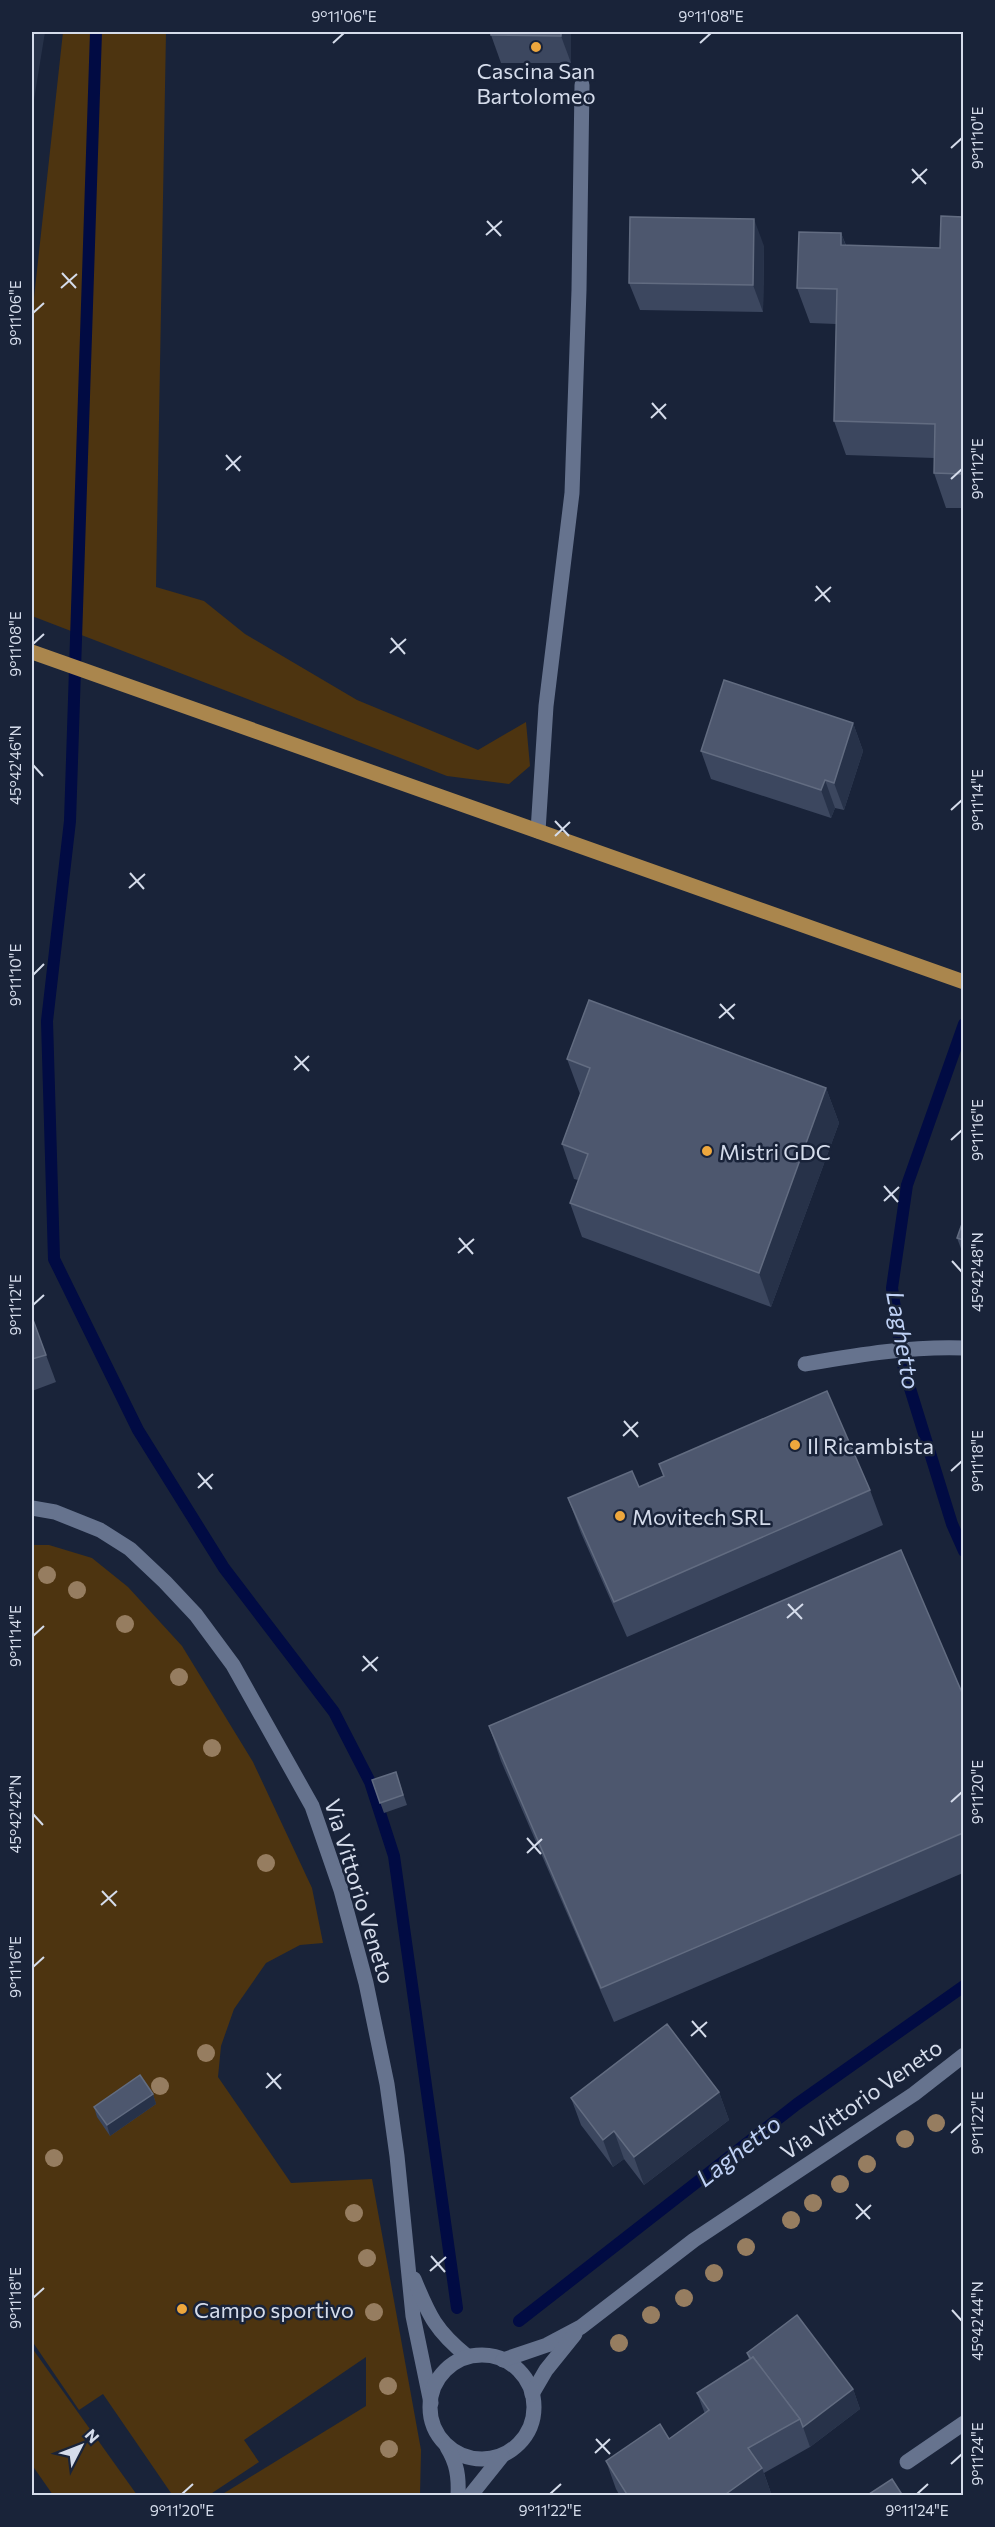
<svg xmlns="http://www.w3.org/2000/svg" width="995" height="2527" viewBox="0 0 995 2527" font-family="Commissioner,sans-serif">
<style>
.green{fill:#4d3410}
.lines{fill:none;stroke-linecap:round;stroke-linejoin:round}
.stream{stroke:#010b43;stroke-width:12}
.minor{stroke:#66738e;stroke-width:15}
.major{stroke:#aa864d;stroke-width:15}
.tree{fill:#967d60}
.wall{fill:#3c475f}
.shaded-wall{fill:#273249}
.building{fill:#4d576e;stroke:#626c81;stroke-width:1.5}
.ticks{fill:none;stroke:#d5dceb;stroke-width:2}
.poi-dot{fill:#eea73d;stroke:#192339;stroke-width:2}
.labels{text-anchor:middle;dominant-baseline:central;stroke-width:5;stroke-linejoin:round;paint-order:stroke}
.poi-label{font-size:22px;fill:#d5dceb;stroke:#192339;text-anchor:start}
.street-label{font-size:22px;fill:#d5dceb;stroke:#192339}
.water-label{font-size:24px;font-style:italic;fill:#bfd1f5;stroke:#192339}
.neatline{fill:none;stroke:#d5dceb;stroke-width:2}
.ticks-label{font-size:15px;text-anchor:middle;fill:#d5dceb}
</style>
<rect width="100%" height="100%" fill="#192339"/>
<g class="green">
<path d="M63,32H166L156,587L204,601L245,634L357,700L478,750L526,722L530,766L509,784L447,776L32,616V316Z"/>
<path d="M32,1545H49L92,1558L128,1587L182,1646L253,1762L312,1888L323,1943L300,1945L266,1963L234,2009L221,2046L218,2077L291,2183L372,2179L421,2450L420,2495H221L366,2406V2357L244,2440L259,2462L209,2495L173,2496L103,2394L79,2410L32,2341Z"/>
<path d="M32,2348L137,2495H53L32,2465Z"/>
</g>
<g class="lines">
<g class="stream">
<path d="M96,32L70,821L47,1021L54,1259L138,1430L224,1568L334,1712L370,1782L394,1856L457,2308"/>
<path d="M964,1024L907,1185L892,1288L904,1369L952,1524L964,1551"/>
<path d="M519,2321L797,2104L964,1986"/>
</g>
<g class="minor">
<path d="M538,831L546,706L572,493L579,290L582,85"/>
<path d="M805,1364C858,1355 910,1346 964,1348"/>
<path d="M32,1508L55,1512L100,1530L130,1549L165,1582L196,1615L233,1665L312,1806L341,1890L366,1983L387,2084L397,2156L413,2316L431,2403"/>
<path d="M414,2279C429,2316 436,2331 467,2356"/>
<circle cx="482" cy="2407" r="52"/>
<path d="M503,2360L547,2345L581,2327L694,2240L914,2094L964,2055"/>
<path d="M532,2394L546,2370L575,2334"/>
<path d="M447,2447C457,2463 459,2477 458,2496"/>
<path d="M907,2462L964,2423"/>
<path d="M470,2496L502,2456"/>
</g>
<path class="major" d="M32,652L964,982"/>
</g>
<g class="tree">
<circle cx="47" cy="1575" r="9"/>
<circle cx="77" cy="1590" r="9"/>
<circle cx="125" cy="1624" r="9"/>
<circle cx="179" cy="1677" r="9"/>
<circle cx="212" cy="1748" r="9"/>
<circle cx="266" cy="1863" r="9"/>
<circle cx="206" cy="2053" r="9"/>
<circle cx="160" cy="2086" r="9"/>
<circle cx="936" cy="2123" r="9"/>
<circle cx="905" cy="2139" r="9"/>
<circle cx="54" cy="2158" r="9"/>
<circle cx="867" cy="2164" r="9"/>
<circle cx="840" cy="2184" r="9"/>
<circle cx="813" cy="2203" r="9"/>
<circle cx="354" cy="2213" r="9"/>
<circle cx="791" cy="2220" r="9"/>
<circle cx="746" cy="2247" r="9"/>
<circle cx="367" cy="2258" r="9"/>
<circle cx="714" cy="2273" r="9"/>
<circle cx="684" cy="2298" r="9"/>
<circle cx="374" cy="2312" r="9"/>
<circle cx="651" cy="2315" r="9"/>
<circle cx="619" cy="2343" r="9"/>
<circle cx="388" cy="2386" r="9"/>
<circle cx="389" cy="2449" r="9"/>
</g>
<g class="wall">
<path d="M491,32H571V63H501L491,35Z"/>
<path d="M963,217V508H946L934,473V458L846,455L834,421L836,324L810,323L797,288L841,233L846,245L940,248Z"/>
<path d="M764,246L763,312L640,310L629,283Z"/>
<path d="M853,723L863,751L844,810L835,808L831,818L711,779L701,751Z"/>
<path d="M567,1059L826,1088L839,1123L771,1307L582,1237L570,1203L578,1180L574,1179L562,1144L580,1094Z"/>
<path d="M963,1221V1254L957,1238Z"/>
<path d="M32,1317L56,1382L32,1391Z"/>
<path d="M659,1464L870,1490L883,1525L627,1637L581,1533L568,1498L639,1487L663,1476Z"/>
<path d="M963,1695V1873L614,2022L501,1761L489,1726Z"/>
<path d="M396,1772L407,1805L384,1813L372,1780Z"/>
<path d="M719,2092L729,2120L644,2185L624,2159L613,2167L581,2125L571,2098Z"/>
<path d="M153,2094L156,2104L110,2136L97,2117L94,2107Z"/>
<path d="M747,2353L853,2389L860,2409L810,2447L764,2473L772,2496H620L616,2489L606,2461L669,2439L705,2414L697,2393L749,2360Z"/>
</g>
<g class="shaded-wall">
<path d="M32,32H45L33,106L32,103Z"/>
<path d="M561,32H571V63L561,36Z"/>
<path d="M754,219L764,246L763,312L753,285Z"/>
<path d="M841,233L854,268L841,245Z"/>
<path d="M853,723L863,751L844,810L834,783Z"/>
<path d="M825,780L835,808L831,818L821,790Z"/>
<path d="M826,1088L839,1123L771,1307L759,1273Z"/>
<path d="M719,2092L729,2120L644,2185L634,2157Z"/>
<path d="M153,2094L156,2104L110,2136L107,2125Z"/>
<path d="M614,2131L624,2159L613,2167L603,2140Z"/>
<path d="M853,2389L860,2409L810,2447L803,2427Z"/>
<path d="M762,2468L772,2496H723Z"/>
</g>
<g class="building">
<path d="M491,32H561V36L491,35Z"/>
<path d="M941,216L963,217V474L934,473L935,424L834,421L837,289L797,288L799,232L841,233V245L940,248Z"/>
<path d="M630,217L754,219L753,285L629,283Z"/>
<path d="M724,680L853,723L834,783L825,780L821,790L701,751Z"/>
<path d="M589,1000L826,1088L759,1273L570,1203L588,1154L562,1144L590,1068L567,1059Z"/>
<path d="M963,1221V1240L957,1238Z"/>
<path d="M32,1317L46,1355L32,1359Z"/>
<path d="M827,1391L870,1490L614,1602L568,1498L632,1471L639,1487L664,1476L659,1464Z"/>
<path d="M901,1550L963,1695V1833L601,1988L489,1726Z"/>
<path d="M396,1772L403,1795L380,1803L372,1780Z"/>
<path d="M667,2024L719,2092L634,2157L614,2131L603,2140L571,2098Z"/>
<path d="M140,2075L153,2094L107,2125L94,2107Z"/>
<path d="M797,2315L853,2389L803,2427L800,2419L753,2357L751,2359L747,2353Z"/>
<path d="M753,2357L800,2419L748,2448L762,2468L723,2496H628L606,2461L660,2424L669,2439L709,2410L697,2393Z"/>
<path d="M892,2479L903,2496H866Z"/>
</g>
<path class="ticks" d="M333,43L344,33M700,43L711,33M951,148L962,138M912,169L926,184M912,183L927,169M487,221L501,236M486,235L502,221M62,273L76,288M61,288L77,274M33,313L44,303M652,403L666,419M651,418L666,404M226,455L240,471M226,470L241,456M951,479L962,469M816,586L830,602M815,601L831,587M391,638L405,654M33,644L44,634M390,653L406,639M33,765L43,776M951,810L962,800M555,821L569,836M555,836L570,822M130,873L144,889M129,888L145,874M33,975L44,964M720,1004L734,1019M719,1018L735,1004M295,1056L309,1071M294,1070L309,1056M951,1140L962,1130M884,1186L898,1202M884,1201L899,1187M459,1238L473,1254M458,1253L474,1239M952,1261L962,1272M33,1305L44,1295M624,1421L638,1437M623,1436L638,1422M951,1471L962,1461M198,1473L212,1489M198,1488L213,1474M788,1604L802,1619M787,1618L803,1604M33,1636L44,1626M363,1656L377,1671M362,1671L378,1657M951,1802L962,1792M33,1814L43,1825M527,1838L541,1854M527,1853L542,1839M102,1891L116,1906M101,1905L117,1891M33,1967L44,1957M692,2021L706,2037M691,2036L707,2022M267,2073L281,2089M266,2088L281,2074M951,2133L962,2123M856,2204L870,2219M856,2219L871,2205M431,2256L445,2272M430,2271L446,2257M33,2298L44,2288M952,2310L962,2321M596,2439L610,2454M595,2453L610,2439M951,2464L962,2454M182,2494L193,2484M550,2494L561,2484M917,2494L928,2484"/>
<g class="poi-dot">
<circle cx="536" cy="47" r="6"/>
<circle cx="707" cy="1151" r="6"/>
<circle cx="795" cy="1445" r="6"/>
<circle cx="620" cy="1516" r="6"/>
<circle cx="182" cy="2309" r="6"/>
</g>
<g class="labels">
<g class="poi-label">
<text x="536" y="70" text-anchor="middle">Cascina San<tspan x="536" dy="25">Bartolomeo</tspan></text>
<text x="719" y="1151">Mistri GDC</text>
<text x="807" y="1445">Il Ricambista</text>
<text x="632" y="1516">Movitech SRL</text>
<text x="194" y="2309">Campo sportivo</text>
</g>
<g class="street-label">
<text transform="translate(360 1891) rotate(73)">Via Vittorio Veneto</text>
<text transform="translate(861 2099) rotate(-35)">Via Vittorio Veneto</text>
</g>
<g class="water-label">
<text transform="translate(904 1340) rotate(80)">Laghetto</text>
<text transform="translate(738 2150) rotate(-38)">Laghetto</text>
</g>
</g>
<rect width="995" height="2527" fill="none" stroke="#192339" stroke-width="66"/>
<g transform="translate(81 2446) rotate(48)" stroke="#192339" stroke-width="4.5" paint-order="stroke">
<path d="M0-4.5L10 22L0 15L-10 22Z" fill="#d5dceb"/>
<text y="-9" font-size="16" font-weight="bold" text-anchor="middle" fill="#d5dceb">N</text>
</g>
<rect x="33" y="33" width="929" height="2461" class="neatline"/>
<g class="ticks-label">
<text x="344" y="22">9°11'06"E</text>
<text x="711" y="22">9°11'08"E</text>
<text transform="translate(978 138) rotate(-90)" y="5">9°11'10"E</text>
<text transform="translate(16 313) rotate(-90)" y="5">9°11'06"E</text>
<text transform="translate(978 469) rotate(-90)" y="5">9°11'12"E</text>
<text transform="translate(16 644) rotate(-90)" y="5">9°11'08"E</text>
<text transform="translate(16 765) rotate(-90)" y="5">45°42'46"N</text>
<text transform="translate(978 800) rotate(-90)" y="5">9°11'14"E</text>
<text transform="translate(16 975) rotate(-90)" y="5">9°11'10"E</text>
<text transform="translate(978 1130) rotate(-90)" y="5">9°11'16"E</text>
<text transform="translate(978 1272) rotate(-90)" y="5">45°42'48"N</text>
<text transform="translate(16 1305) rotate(-90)" y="5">9°11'12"E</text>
<text transform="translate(978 1461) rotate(-90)" y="5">9°11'18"E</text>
<text transform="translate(16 1636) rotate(-90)" y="5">9°11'14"E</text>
<text transform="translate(978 1792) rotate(-90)" y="5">9°11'20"E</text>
<text transform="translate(16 1814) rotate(-90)" y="5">45°42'42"N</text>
<text transform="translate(16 1967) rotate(-90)" y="5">9°11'16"E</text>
<text transform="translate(978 2123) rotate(-90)" y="5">9°11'22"E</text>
<text transform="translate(16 2298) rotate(-90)" y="5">9°11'18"E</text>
<text transform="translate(978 2321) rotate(-90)" y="5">45°42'44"N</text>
<text transform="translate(978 2454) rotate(-90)" y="5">9°11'24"E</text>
<text x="182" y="2516">9°11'20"E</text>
<text x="550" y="2516">9°11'22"E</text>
<text x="917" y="2516">9°11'24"E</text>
</g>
</svg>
